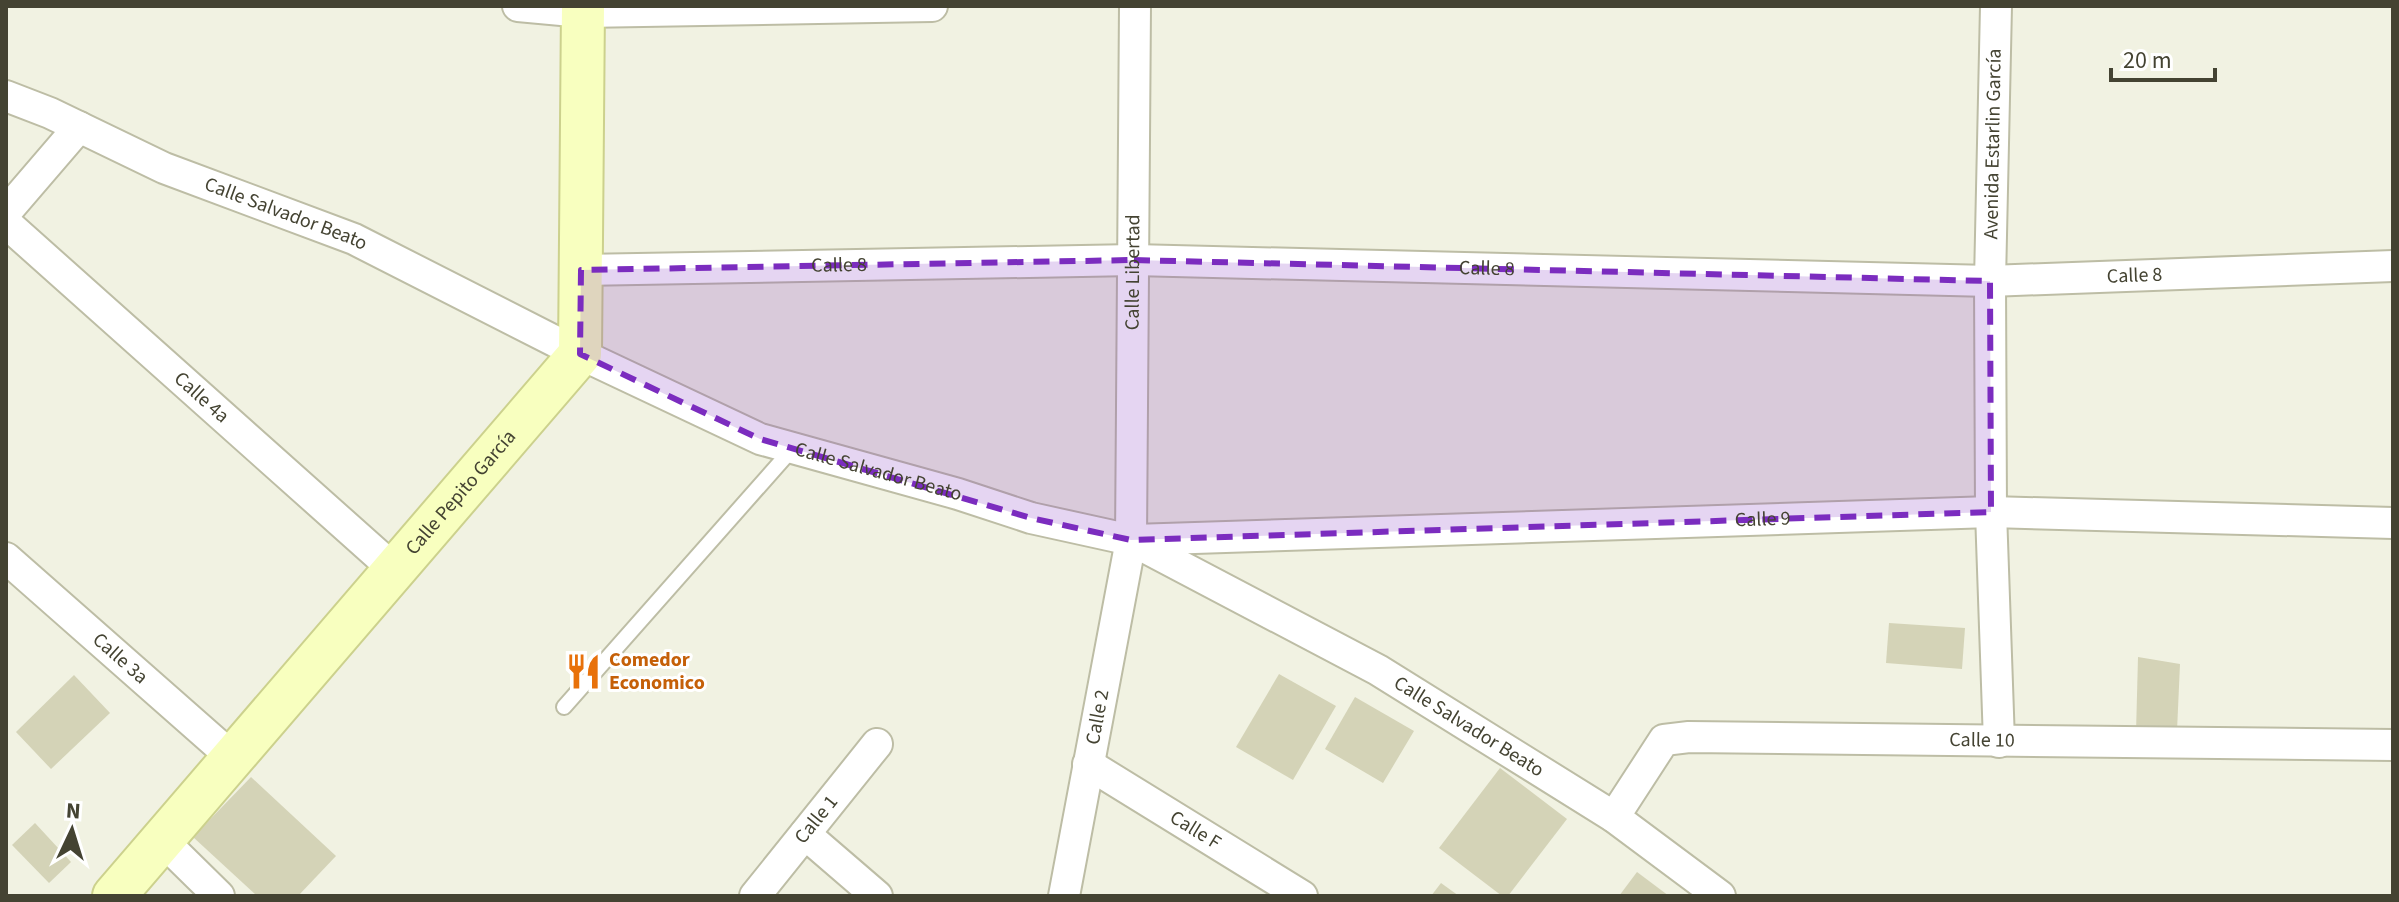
<svg xmlns="http://www.w3.org/2000/svg" width="2399" height="902" viewBox="0 0 2399 902" font-family="'Source Sans 3',sans-serif">
<style>
.building{fill:#d4d3b7}
.lines{fill:none;stroke-linecap:round;stroke-linejoin:round}
.lane-casing{stroke:#bdbda5;stroke-width:18}
.street-casing{stroke:#bdbda5;stroke-width:34}
.secondary-casing{stroke:#ccd18d;stroke-width:46}
.lane{stroke:#fff;stroke-width:14}
.street{stroke:#fff;stroke-width:30}
.secondary{stroke:#f8ffbf;stroke-width:42}
.marked{fill:#7b2cbf;fill-opacity:0.2;stroke:#7b2cbf;stroke-width:6;stroke-dasharray:16 10;stroke-linejoin:round}
.labels{text-anchor:middle;dominant-baseline:central;stroke-width:6;stroke-linejoin:round;paint-order:stroke}
.street-label{font-size:20px;fill:#444332;stroke:#fff}
.food-label{font-size:20px;font-weight:bold;fill:#c56008;stroke:#fff;text-anchor:start}
</style>
<rect width="100%" height="100%" fill="#f1f2e2"/>
<g class="building">
<path d="M1889,623L1965,628L1962,669L1886,663Z"/>
<path d="M2138,657L2180,664L2177,731L2136,733Z"/>
<path d="M1279,674L1336,706L1293,780L1236,747Z"/>
<path d="M74,675L110,713L51,769L16,732Z"/>
<path d="M1355,697L1414,731L1383,783L1325,749Z"/>
<path d="M1500,768L1567,819L1508,896H1502L1439,848Z"/>
<path d="M251,777L336,856L298,896H257L193,837Z"/>
<path d="M35,823L71,862L49,883L12,845Z"/>
<path d="M1637,872L1669,896H1619Z"/>
<path d="M1441,883L1459,896H1431Z"/>
</g>
<g class="lines">
<defs>
<path id="lane" d="M564,707L793,448"/>
<g id="street">
<path d="M518,6L583,12L932,6"/>
<path d="M1996,6L1990,281L1991,512L1999,742"/>
<path id="s1" d="M6,96L50,113L164,168L354,239L580,354L760,439L958,494L1031,518L1131,540L1378,670L1614,817L1720,896"/>
<path d="M6,212L79,127"/>
<path id="s2" d="M6,223L396,571"/>
<path id="s3" d="M581,270L1134,260L1990,281L2393,266"/>
<path id="s4" d="M1133,540L1991,512L2393,523"/>
<path id="s5" d="M6,558L233,758"/>
<path id="s6" d="M1088,764L1302,896"/>
<path id="s7" d="M1614,817L1664,740L1689,737L2393,745"/>
<path d="M805,834L877,896"/>
<path d="M162,840L219,896"/>
<path id="s8" d="M755,896L877,744"/>
<path id="s9" d="M1064,896L1131,540L1135,6"/>
</g>
<g id="secondary">
<path id="s10" d="M114,896L580,354L583,6"/>
</g>
</defs>
<use href="#lane" class="lane-casing"/>
<use href="#street" class="street-casing"/>
<use href="#secondary" class="secondary-casing"/>
<use href="#lane" class="lane"/>
<use href="#street" class="street"/>
<use href="#secondary" class="secondary"/>
</g>
<path class="marked" d="M1134,260L1990,281L1991,512L1131,540L1031,518L760,439L580,354L581,270Z"/>
<defs>
<symbol id="restaurant-bare" viewBox="-9 -9 18 18"><path d="M-5-6h1v4h1v-4h1v4h1v-4h1v5L-1.5 .5V6h-2V.5L-5-1ZM5-6V6H3V1.5H1.5Q1.5-4 5-6Z" fill="#e8710a" stroke="#fff" stroke-width="2.5" paint-order="stroke"/></symbol>
</defs>
<g fill-rule="evenodd">
<use href="#restaurant-bare" x="558" y="646" width="51" height="51"/>
</g>
<g class="labels">
<g class="street-label">
<text transform="translate(1993 144) rotate(-89)">Avenida Estarlin García</text>
<text stroke="none"><textPath href="#s1" startOffset="304">Calle Salvador Beato</textPath></text>
<text stroke="none"><textPath href="#s3" startOffset="258">Calle 8</textPath></text>
<text stroke="none"><textPath href="#s3" startOffset="906">Calle 8</textPath></text>
<text stroke="none"><textPath href="#s9" startOffset="630">Calle Libertad</textPath></text>
<text stroke="none"><textPath href="#s3" startOffset="1554">Calle 8</textPath></text>
<text stroke="none"><textPath href="#s2" startOffset="262">Calle 4a</textPath></text>
<text stroke="none"><textPath href="#s1" startOffset="952">Calle Salvador Beato</textPath></text>
<text stroke="none"><textPath href="#s10" startOffset="532">Calle Pepito García</textPath></text>
<text stroke="none"><textPath href="#s4" startOffset="630">Calle 9</textPath></text>
<text stroke="none"><textPath href="#s5" startOffset="152">Calle 3a</textPath></text>
<text stroke="none"><textPath href="#s9" startOffset="182">Calle 2</textPath></text>
<text stroke="none"><textPath href="#s1" startOffset="1600">Calle Salvador Beato</textPath></text>
<text stroke="none"><textPath href="#s7" startOffset="410">Calle 10</textPath></text>
<text stroke="none"><textPath href="#s8" startOffset="98">Calle 1</textPath></text>
<text stroke="none"><textPath href="#s6" startOffset="126">Calle F</textPath></text>
</g>
<g class="food-label">
<text x="609" y="660">Comedor<tspan x="609" dy="23">Economico</tspan></text>
</g>
</g>
<rect width="2399" height="902" fill="none" stroke="#444332" stroke-width="16"/>
<g transform="translate(72 830) rotate(4)" stroke="#ffffff" stroke-width="6" paint-order="stroke">
<path d="M0-6L14 30L0 20L-14 30Z" fill="#444332"/>
<text y="-12" font-size="22" font-weight="bold" text-anchor="middle" fill="#444332">N</text>
</g>
<path d="M2111 68v12h104v-12" fill="none" stroke="#444332" stroke-width="4"/>
<text x="2123" y="68" font-size="24" fill="#444332" stroke="#ffffff" stroke-width="6" paint-order="stroke">20 m</text>
</svg>
